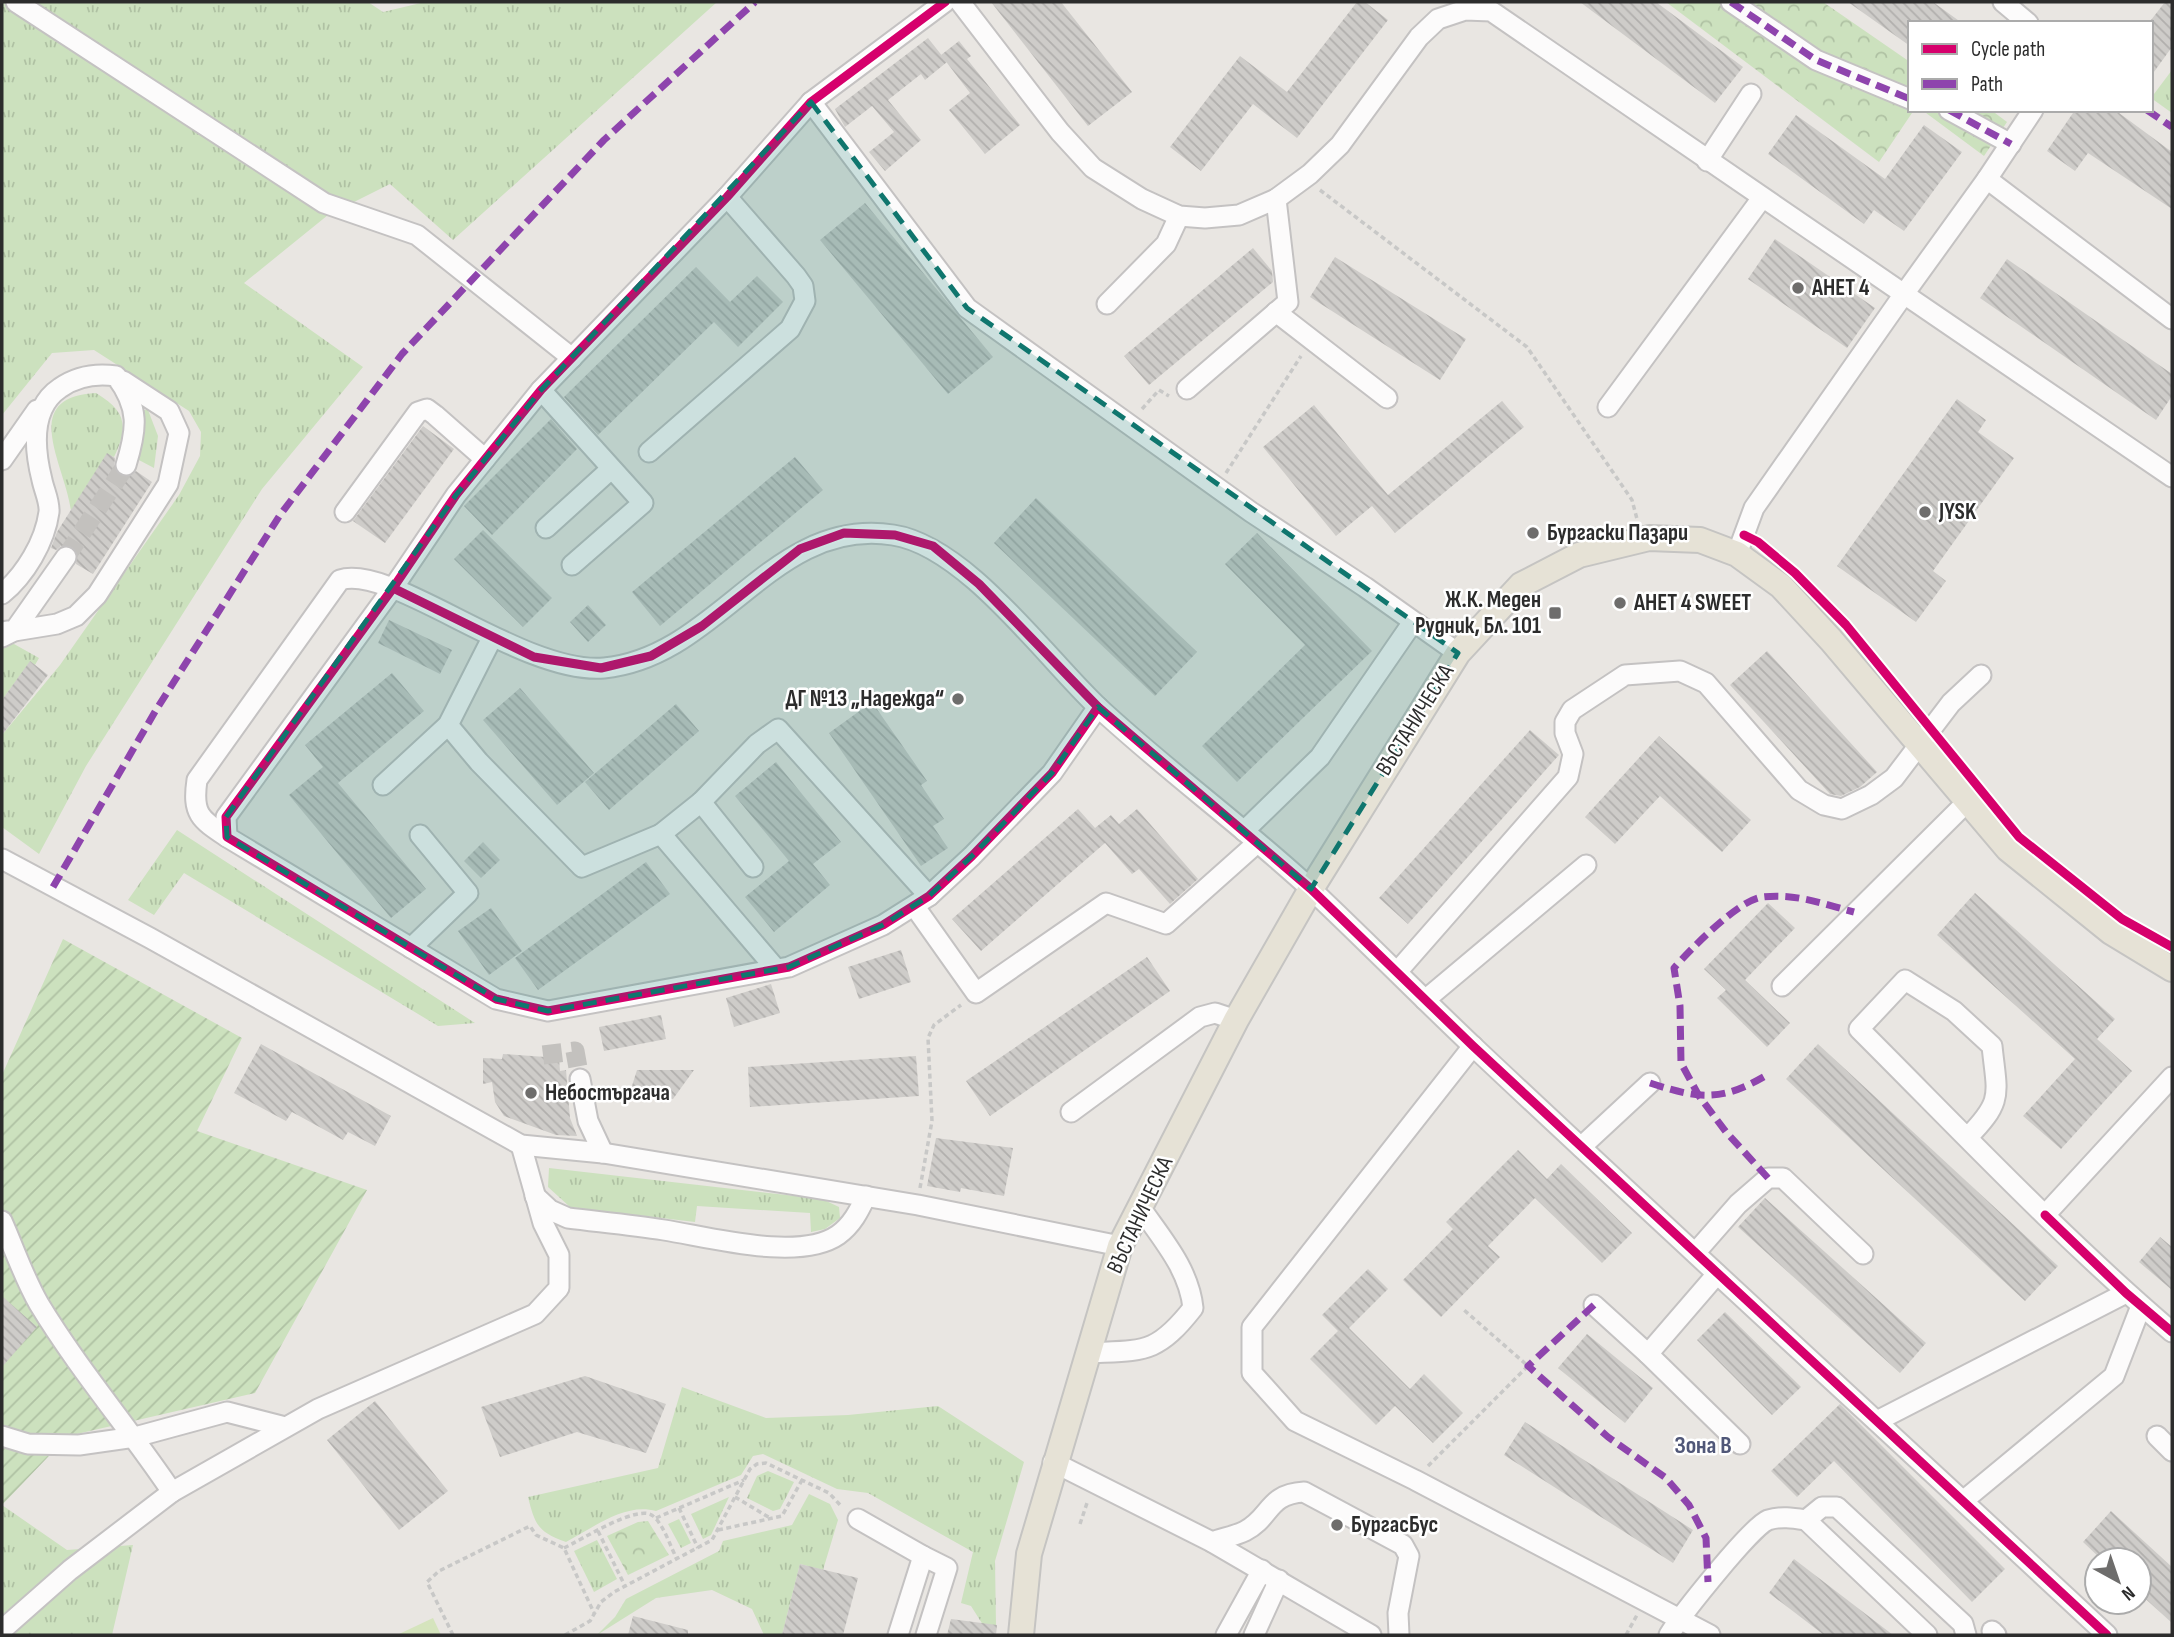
<svg xmlns="http://www.w3.org/2000/svg" width="2174" height="1637" viewBox="0 0 2174 1637" font-family="'Sofia Sans Condensed',sans-serif">
<style>
.grass{fill:url(#grass-tufts)}
.park{fill:url(#park-crowns)}
.garden{fill:url(#garden-furrows)}
.pitch{fill:#d5e4bd}
.building{fill:url(#building-back-hatch)}
.lines{fill:none;stroke-linecap:round;stroke-linejoin:round}
.minor-tunnel{stroke:#c3c1be;stroke-width:19;stroke-dasharray:19 10;stroke-linecap:butt}
.minor-casing{stroke:#c4c2c2;stroke-width:23}
.major-casing{stroke:#c5c4c2;stroke-width:28}
.path{stroke:#c8c8c7;stroke-width:3.5;stroke-dasharray:5 3.5;stroke-linecap:butt}
.minor{stroke:#fcfbfb;stroke-width:19}
.major{stroke:#e6e2d6;stroke-width:24}
.quiet{stroke:#8e44ad;stroke-width:7;stroke-dasharray:14 7;stroke-linecap:butt}
.cycleway-casing{stroke:#fff;stroke-width:13}
.cycleway{stroke:#d6006c;stroke-width:9}
.marked{fill:#0f766e;fill-opacity:0.2;stroke:#0f766e;stroke-width:5;stroke-dasharray:14 9;stroke-linejoin:round}
.poi-dot{fill:#6e6d6c;stroke:#fff;stroke-width:2.5}
.labels{text-anchor:middle;dominant-baseline:central;stroke-width:5;stroke-linejoin:round;paint-order:stroke}
.poi-label{font-size:23px;font-weight:bold;fill:#2c2c2c;stroke:#fff;text-anchor:start}
.street-label{font-size:23px;fill:#2c2c2c;stroke:#fff}
.neighbourhood-label{font-size:24px;font-weight:bold;fill:#505778;stroke:#fff}
</style>
<defs>
<pattern id="grass-tufts" width="24" height="20" patternUnits="userSpaceOnUse" patternTransform="scale(1.75)"><rect width="24" height="20" fill="#cce1be"/><path d="M3 7l-1-3M5 7V3M7 7l1-3M15 17l-1-3M17 17v-4M19 17l1-3" fill="none" stroke="#afc1a3"/></pattern>
<pattern id="park-crowns" width="20" height="18" patternUnits="userSpaceOnUse" patternTransform="scale(1.75)"><rect width="20" height="18" fill="#cce1be"/><path d="M2 6a3 3 0 1 1 6 0M12 15a3 3 0 1 1 6 0" fill="none" stroke="#afc1a3"/></pattern>
<pattern id="garden-furrows" width="10" height="10" patternUnits="userSpaceOnUse" patternTransform="scale(1.75)"><rect width="10" height="10" fill="#cce1be"/><path d="M-1 1l2-2M0 10L10 0M9 11l2-2" fill="none" stroke="#afc1a3"/></pattern>
<pattern id="building-back-hatch" width="6" height="6" patternUnits="userSpaceOnUse" patternTransform="scale(1.75)"><rect width="6" height="6" fill="#ceccc9"/><path d="M-1 5l2 2M0 0l6 6M5-1l2 2" fill="none" stroke="#b1afad"/></pattern>
</defs>
<rect width="100%" height="100%" fill="#e9e6e2"/>
<g class="grass">
<path d="M2,2H368L383,12L425,2H717L453,240L390,184L328,215L244,283L363,367L262,489L86,766L39,854L2,827V735L60,665L179,495L200,456L201,432L189,411L94,350L52,353L2,415Z"/>
<path d="M2172,70V113L2151,98Z"/>
<path d="M96,393C126,411 129,426 114,457L107,454L71,511C65,464 18,397 96,393Z"/>
<path d="M141,410H148L158,436L154,468L137,459Z"/>
<path d="M2,643L14,644L39,658L35,665L30,662L2,700Z"/>
<path d="M177,830L475,1023L438,1026L184,873L154,915L128,900Z"/>
<path d="M549,1168L822,1199L839,1207L840,1218L825,1229L811,1232L810,1213L697,1206L695,1222L570,1207L548,1187Z"/>
<path d="M682,1387L766,1418L848,1415L938,1406L1024,1462L995,1561L996,1625H983L971,1606L961,1603L973,1552L868,1493L837,1489L763,1454L753,1456L741,1475L656,1511C625,1502 593,1528 566,1542C538,1532 535,1525 528,1497L658,1468Z"/>
<path d="M768,1471L794,1482L780,1509L773,1511L747,1498L757,1476Z"/>
<path d="M809,1494L830,1504L838,1520L823,1570L800,1564L782,1635H764L752,1609L712,1590L656,1598L597,1635L615,1617L626,1599L719,1551L723,1541L792,1525Z"/>
<path d="M729,1497L711,1535L703,1539L691,1514Z"/>
<path d="M2,1505L67,1550L133,1545L112,1635H2Z"/>
<path d="M679,1519L691,1543L681,1548L668,1524Z"/>
<path d="M597,1540L617,1579L594,1592L574,1551Z"/>
</g>
<g class="park">
<path d="M1666,2H1823L1910,62V110H1914L1879,162Z"/>
<path d="M1922,110H1991L2007,122L1984,156Z"/>
<path d="M648,1521L669,1555L628,1575L607,1536L638,1522Z"/>
</g>
<path class="garden" d="M63,939L242,1038L197,1131L367,1190L255,1393L68,1436L2,1505V1075Z"/>
<path class="pitch" d="M433,1618L441,1635H397Z"/>
<g class="building">
<path d="M991,2H1061L1132,92L1088,126Z"/>
<path d="M1357,2H1365L1388,20L1297,138L1253,104L1201,171L1170,147L1240,56L1287,92Z"/>
<path d="M1580,2H1656L1743,67L1715,103Z"/>
<path d="M1848,2H1933L1962,23H1910V46Z"/>
<path d="M2165,2H2172V47L2151,76V20Z"/>
<path d="M928,38L947,62L925,80L921,74L888,100L921,140L885,171L869,152L894,132L872,106L845,127L835,109Z"/>
<path d="M959,41L971,56L967,59L1020,125L985,154L949,110L970,93L941,55Z"/>
<path d="M2075,110H2115L2172,152V209L2088,153L2075,171L2047,151Z"/>
<path d="M1796,115L1885,179L1924,125L1962,152L1904,231L1874,210L1864,224L1768,154Z"/>
<path d="M865,203L993,357L948,394L820,240Z"/>
<path d="M1775,239L1875,308L1847,348L1748,279Z"/>
<path d="M1253,248L1272,271L1273,282L1149,385L1124,356Z"/>
<path d="M1335,257L1466,339L1440,380L1310,297Z"/>
<path d="M2007,259L2172,374V396L2156,420L1980,298Z"/>
<path d="M696,267L730,302L757,276L783,302L738,347L714,322L598,435L564,397Z"/>
<path d="M1957,399L1986,420L1978,432L2014,458L1933,571L1946,581L1916,622L1837,566Z"/>
<path d="M1502,401L1524,427L1395,533L1372,506L1336,536L1263,447L1314,405L1388,495Z"/>
<path d="M551,419L577,449L492,535L464,506Z"/>
<path d="M423,426L454,449L385,543L353,521Z"/>
<path d="M107,453L115,458L114,467L118,474L128,477L136,471L152,482L93,574L76,564L77,552L72,547L61,546L56,550L51,548L57,532Z"/>
<path d="M795,457L823,490L660,626L632,592Z"/>
<path d="M1036,498L1197,652L1155,696L994,543Z"/>
<path d="M483,530L552,598L523,627L454,559Z"/>
<path d="M1257,533L1372,651L1237,782L1202,746L1305,645L1225,564Z"/>
<path d="M588,605L606,625L588,642L570,622Z"/>
<path d="M389,620L452,650L440,674L378,643Z"/>
<path d="M1767,651L1877,772L1860,787L1841,796L1830,794L1730,685Z"/>
<path d="M30,661L48,675L2,735V700Z"/>
<path d="M392,673L424,711L338,783L426,889L391,918L289,795L323,767L305,745Z"/>
<path d="M520,688L594,773L557,805L483,720Z"/>
<path d="M872,702L927,781L921,785L944,819L933,826L948,848L921,866L829,733Z"/>
<path d="M676,704L699,731L609,810L585,782Z"/>
<path d="M1530,730L1559,755L1408,924L1379,898Z"/>
<path d="M1659,736L1751,820L1722,852L1660,796L1615,844L1585,817Z"/>
<path d="M776,762L841,842L813,864L830,885L774,932L745,897L789,861L735,796Z"/>
<path d="M1078,809L1095,828L1111,815L1119,824L1137,809L1198,879L1170,904L1139,869L1132,874L1105,843L981,951L952,919Z"/>
<path d="M483,842L500,860L481,878L464,861Z"/>
<path d="M646,862L670,894L538,990L515,958Z"/>
<path d="M1975,893L2115,1019L2097,1039L2132,1071L2061,1149L2023,1116L2075,1059L1937,935Z"/>
<path d="M1768,903L1795,928L1745,980L1790,1023L1767,1047L1717,998L1726,990L1704,969Z"/>
<path d="M491,908L522,951L489,975L458,931Z"/>
<path d="M901,950L911,982L859,999L848,967Z"/>
<path d="M1147,957L1170,991L990,1116L966,1081Z"/>
<path d="M771,984L780,1013L734,1027L726,998Z"/>
<path d="M661,1015L666,1039L604,1051L599,1027Z"/>
<path d="M261,1044L391,1116L375,1146L348,1132L343,1140L292,1112L286,1121L234,1093Z"/>
<path d="M1818,1044L2058,1266L2025,1301L1786,1079Z"/>
<path d="M503,1054L559,1058L560,1071L566,1070L570,1118L577,1136L556,1135L504,1116L495,1102L492,1082L483,1084V1058L502,1059Z"/>
<path d="M916,1056L919,1096L750,1107L748,1067Z"/>
<path d="M637,1070H694L673,1099L630,1092Z"/>
<path d="M936,1138L1013,1148L1004,1196L961,1188L960,1192L927,1186Z"/>
<path d="M1518,1150L1547,1179L1561,1164L1632,1233L1602,1263L1535,1198L1488,1246L1500,1257L1441,1317L1403,1280L1453,1229L1446,1222Z"/>
<path d="M1765,1198L1926,1343L1900,1373L1738,1227Z"/>
<path d="M2160,1237L2172,1247V1290L2139,1262Z"/>
<path d="M1368,1269L1388,1289L1349,1328L1410,1389L1424,1374L1463,1413L1433,1443L1395,1406L1376,1425L1310,1359L1338,1331L1322,1315Z"/>
<path d="M2,1296L37,1327L2,1367Z"/>
<path d="M1725,1312L1801,1387L1772,1415L1697,1340Z"/>
<path d="M1587,1334L1653,1388L1625,1423L1558,1368Z"/>
<path d="M585,1376L666,1404L646,1453L577,1432L500,1457L481,1407Z"/>
<path d="M375,1401L448,1491L399,1530L327,1440Z"/>
<path d="M1840,1404L2005,1569L1972,1602L1834,1461L1797,1497L1771,1471Z"/>
<path d="M1525,1422L1693,1530L1673,1563L1504,1455Z"/>
<path d="M2111,1511L2172,1567V1623L2139,1593V1560H2102L2083,1542Z"/>
<path d="M1794,1559L1893,1635H1824L1769,1593Z"/>
<path d="M800,1564L858,1578L843,1635H782Z"/>
<path d="M633,1616L688,1630V1635H628Z"/>
<path d="M951,1619L997,1625L996,1635H947Z"/>
</g>
<g class="lines">
<g class="minor-tunnel">
<path d="M66,557L126,465"/>
<path d="M543,1055L575,1051L580,1079"/>
</g>
<defs>
<g id="minor">
<path d="M16,2L324,203L417,235L572,358"/>
<path d="M945,2L811,102L727,197L541,390L456,495L393,588L226,817L227,837L496,999L548,1011L789,967L883,925L929,896L972,856L1052,773L1098,707"/>
<path d="M960,2L1060,132L1093,168L1142,199L1179,216L1205,218L1239,215L1276,199L1310,174L1340,145L1419,37L1438,19L1465,10L1491,11L1904,294L1987,179L2033,110"/>
<path d="M1731,2L1816,60L1910,99"/>
<path d="M2003,2L2028,23"/>
<path d="M811,102L967,308L1251,512L1365,587L1458,653"/>
<path d="M1949,110L2011,144"/>
<path d="M1707,161L1751,94"/>
<path d="M1987,179L2172,319"/>
<path d="M1107,304L1166,244L1179,216"/>
<path d="M1276,312L1387,398"/>
<path d="M1187,389L1288,302L1276,199"/>
<path d="M541,390L643,503L572,565"/>
<path d="M1608,407L1762,198"/>
<path d="M649,452L790,329L805,301L803,286L796,276L727,197"/>
<path d="M2,460L37,410"/>
<path d="M345,512L418,412L427,409L435,415L485,459"/>
<path d="M546,528L611,469"/>
<path d="M1737,554L1754,508L1904,294L2172,477"/>
<path d="M2,594C25,575 45,542 49,512C50,502 44,490 42,480C34,448 30,408 60,388C77,376 95,373 116,376C140,408 137,429 126,465"/>
<path d="M7,631H14L66,557"/>
<path d="M2,637L14,631L57,624L76,616L97,595L168,484L179,433L169,411L123,381"/>
<path d="M448,725L479,762L582,867L661,834L776,969"/>
<path d="M383,785L448,725L492,638"/>
<path d="M701,802L753,867"/>
<path d="M1244,831L1320,757L1413,622"/>
<path d="M661,834L701,802L757,744L778,729L929,896"/>
<path d="M227,837C200,819 192,814 197,780L340,580C391,563 522,675 604,668C719,657 772,516 893,535C966,546 1045,657 1098,707C1167,771 1244,827 1313,891C1368,943 1421,997 1476,1049C1685,1246 1897,1439 2107,1635"/>
<path d="M2,859L150,938L521,1145L603,1153L918,1205L1120,1246"/>
<path d="M915,907L976,993L1106,903L1166,924L1257,843"/>
<path d="M411,948L468,893L420,835"/>
<path d="M1397,972L1568,777L1573,754L1565,733V722L1572,710L1625,675L1680,671L1706,683L1799,790L1824,805L1842,809L1871,795L1894,778L1951,703L1981,675"/>
<path d="M1782,986L1967,802"/>
<path d="M1425,1000L1586,865"/>
<path d="M1473,1046L1252,1327V1373L1295,1421L1415,1480L1710,1635"/>
<path d="M580,1079L588,1121L603,1153"/>
<path d="M1071,1112L1200,1017L1215,1013L1236,1020"/>
<path d="M1968,1137C2004,1100 1997,1095 1992,1046L1954,1011L1905,980L1859,1029C1962,1132 2062,1238 2172,1332"/>
<path d="M1581,1147L1650,1083"/>
<path d="M535,1196L550,1210L568,1218C600,1222 632,1225 664,1230C709,1237 799,1262 838,1235C852,1225 859,1211 866,1196"/>
<path d="M2045,1215L2172,1077"/>
<path d="M2,1221C14,1248 24,1278 39,1304C79,1370 129,1428 172,1492"/>
<path d="M1696,1252L1738,1204L1768,1178H1783L1863,1254"/>
<path d="M1717,1274L1648,1354L1740,1444"/>
<path d="M1594,1305L1648,1354"/>
<path d="M1087,1353C1144,1350 1156,1355 1193,1308C1189,1269 1162,1239 1140,1207"/>
<path d="M1877,1421L2126,1293"/>
<path d="M2,1436L28,1444L79,1445L135,1437L227,1412L285,1427"/>
<path d="M2157,1436L2172,1451"/>
<path d="M1053,1462L1212,1542L1371,1635"/>
<path d="M1963,1501L2114,1376L2141,1306"/>
<path d="M858,1519L923,1556L898,1635"/>
<path d="M1806,1520L1822,1507H1837L1963,1624L1966,1635"/>
<path d="M1212,1542C1223,1538 1235,1536 1245,1531C1271,1518 1267,1494 1304,1492L1403,1545L1409,1556L1398,1613L1399,1635"/>
<path d="M923,1556L947,1568L926,1635"/>
<path d="M2,1630L70,1570L172,1492L318,1409L535,1314L559,1288V1255L543,1223L521,1145"/>
<path d="M1992,1631L1996,1635"/>
<path d="M1226,1635L1262,1570"/>
<path d="M1254,1635L1279,1580"/>
<path d="M1669,1635C1681,1615 1751,1527 1768,1520C1781,1516 1793,1518 1806,1520L1927,1635"/>
</g>
<path id="major" d="M1021,1635L1029,1554L1120,1246L1236,1020L1311,889L1458,653L1521,585L1579,555L1649,538L1700,540L1737,554L1781,586L1831,640L2008,849L2111,932L2172,969"/>
</defs>
<use href="#minor" class="minor-casing"/>
<use href="#major" class="major-casing"/>
<g class="path">
<path d="M1320,190L1527,347L1632,500L1637,519"/>
<path d="M1142,409L1159,390L1169,396"/>
<path d="M1226,473L1301,356"/>
<path d="M920,1188L932,1121L928,1038L934,1025L961,1005"/>
<path d="M1428,1466L1528,1366L1464,1310"/>
<path d="M735,1497L770,1518"/>
<path d="M679,1508L698,1548"/>
<path d="M656,1518L744,1480"/>
<path d="M1080,1524L1088,1500"/>
<path d="M718,1530L782,1516L802,1480"/>
<path d="M598,1531L625,1586"/>
<path d="M564,1548C581,1540 639,1503 653,1516C664,1525 670,1546 677,1559"/>
<path d="M453,1635L427,1582L439,1571L530,1526L536,1535L564,1548L594,1613"/>
<path d="M565,1635L590,1621L601,1602L614,1592L712,1540L750,1469L757,1464L766,1463L829,1493L842,1507"/>
<path d="M1626,1635L1637,1615"/>
</g>
<use href="#minor" class="minor"/>
<use href="#major" class="major"/>
<g class="quiet">
<path d="M1731,2L1816,60L1910,99"/>
<path d="M1949,110L2011,144"/>
<path d="M2147,110L2172,127"/>
<path d="M53,887L156,710L280,515L402,354L604,140L755,2"/>
<path d="M1650,1083C1699,1099 1721,1102 1767,1075"/>
<path d="M1768,1178L1726,1132L1699,1096L1681,1063L1680,1006L1674,968C1690,950 1739,899 1763,897C1794,893 1824,904 1854,912"/>
<path d="M1594,1305L1528,1366L1608,1437L1666,1478L1689,1505L1706,1538L1708,1582"/>
</g>
<defs>
<g id="cycleway">
<path d="M945,2L811,102L727,197L541,390L456,495L393,588L226,817L227,837L496,999L548,1011L789,967L883,925L929,896L972,856L1052,773L1098,707"/>
<path d="M1744,535L1758,542L1795,573L1846,625L2019,837L2122,919L2172,947"/>
<path d="M393,588L534,657L601,668L651,656L702,626L800,549L844,533L895,535L933,546L979,584L1098,707L1311,889L1473,1046L2107,1635"/>
<path d="M2045,1215L2126,1293L2172,1332"/>
</g>
</defs>
<use href="#cycleway" class="cycleway-casing"/>
<use href="#cycleway" class="cycleway"/>
</g>
<path class="marked" d="M811,102L967,308L1458,653L1311,889L1098,707L1052,773L972,856L929,896L883,925L789,967L548,1011L496,999L227,837L226,817L456,495L541,390Z"/>
<g class="poi-dot">
<circle cx="1798" cy="288" r="7"/>
<circle cx="1925" cy="512" r="7"/>
<circle cx="1533" cy="533" r="7"/>
<circle cx="1620" cy="603" r="7"/>
<rect x="1548" y="606" width="14" height="14" rx="3.5"/>
<circle cx="958" cy="699" r="7"/>
<circle cx="531" cy="1093" r="7"/>
<circle cx="1337" cy="1525" r="7"/>
</g>
<g class="labels">
<g class="poi-label">
<text x="1812" y="288">АНЕТ 4</text>
<text x="1939" y="512">JYSK</text>
<text x="1547" y="533">Бургаски Пазари</text>
<text x="1541" y="600" text-anchor="end">Ж.К. Меден<tspan x="1541" dy="26">Рудник, Бл. 101</tspan></text>
<text x="1634" y="603">АНЕТ 4 SWEET</text>
<text x="944" y="699" text-anchor="end">ДГ №13 „Надежда“</text>
<text x="545" y="1093">Небостъргача</text>
<text x="1351" y="1525">БургасБус</text>
</g>
<g class="street-label">
<text transform="translate(1415 720) rotate(-58)">ВЪСТАНИЧЕСКА</text>
<text transform="translate(1140 1215) rotate(-65)">ВЪСТАНИЧЕСКА</text>
</g>
<g class="neighbourhood-label">
<text x="1703" y="1445">Зона В</text>
</g>
</g>
<rect width="2174" height="1637" fill="none" stroke="#2c2c2c" stroke-width="7"/>
<rect x="1908" y="21" width="245" height="91" fill="#ffffff" stroke="#ababab" stroke-width="2"/>
<rect x="1922" y="44" width="35" height="10" fill="#d6006c" stroke="#ababab" stroke-width="2"/>
<text x="1971" y="56" font-size="21" fill="#2c2c2c">Cycle path</text>
<rect x="1922" y="79" width="35" height="10" fill="#8e44ad" stroke="#ababab" stroke-width="2"/>
<text x="1971" y="91" font-size="21" fill="#2c2c2c">Path</text>
<g transform="translate(2118 1581) rotate(140)"><circle r="33" fill="#ffffff" stroke="#ababab" stroke-width="2"/>
<path d="M0-5L12 26L0 18L-12 26Z" fill="#6e6d6c"/>
<text y="-10" font-size="19" font-weight="bold" text-anchor="middle" fill="#2c2c2c">N</text>
</g>
</svg>
